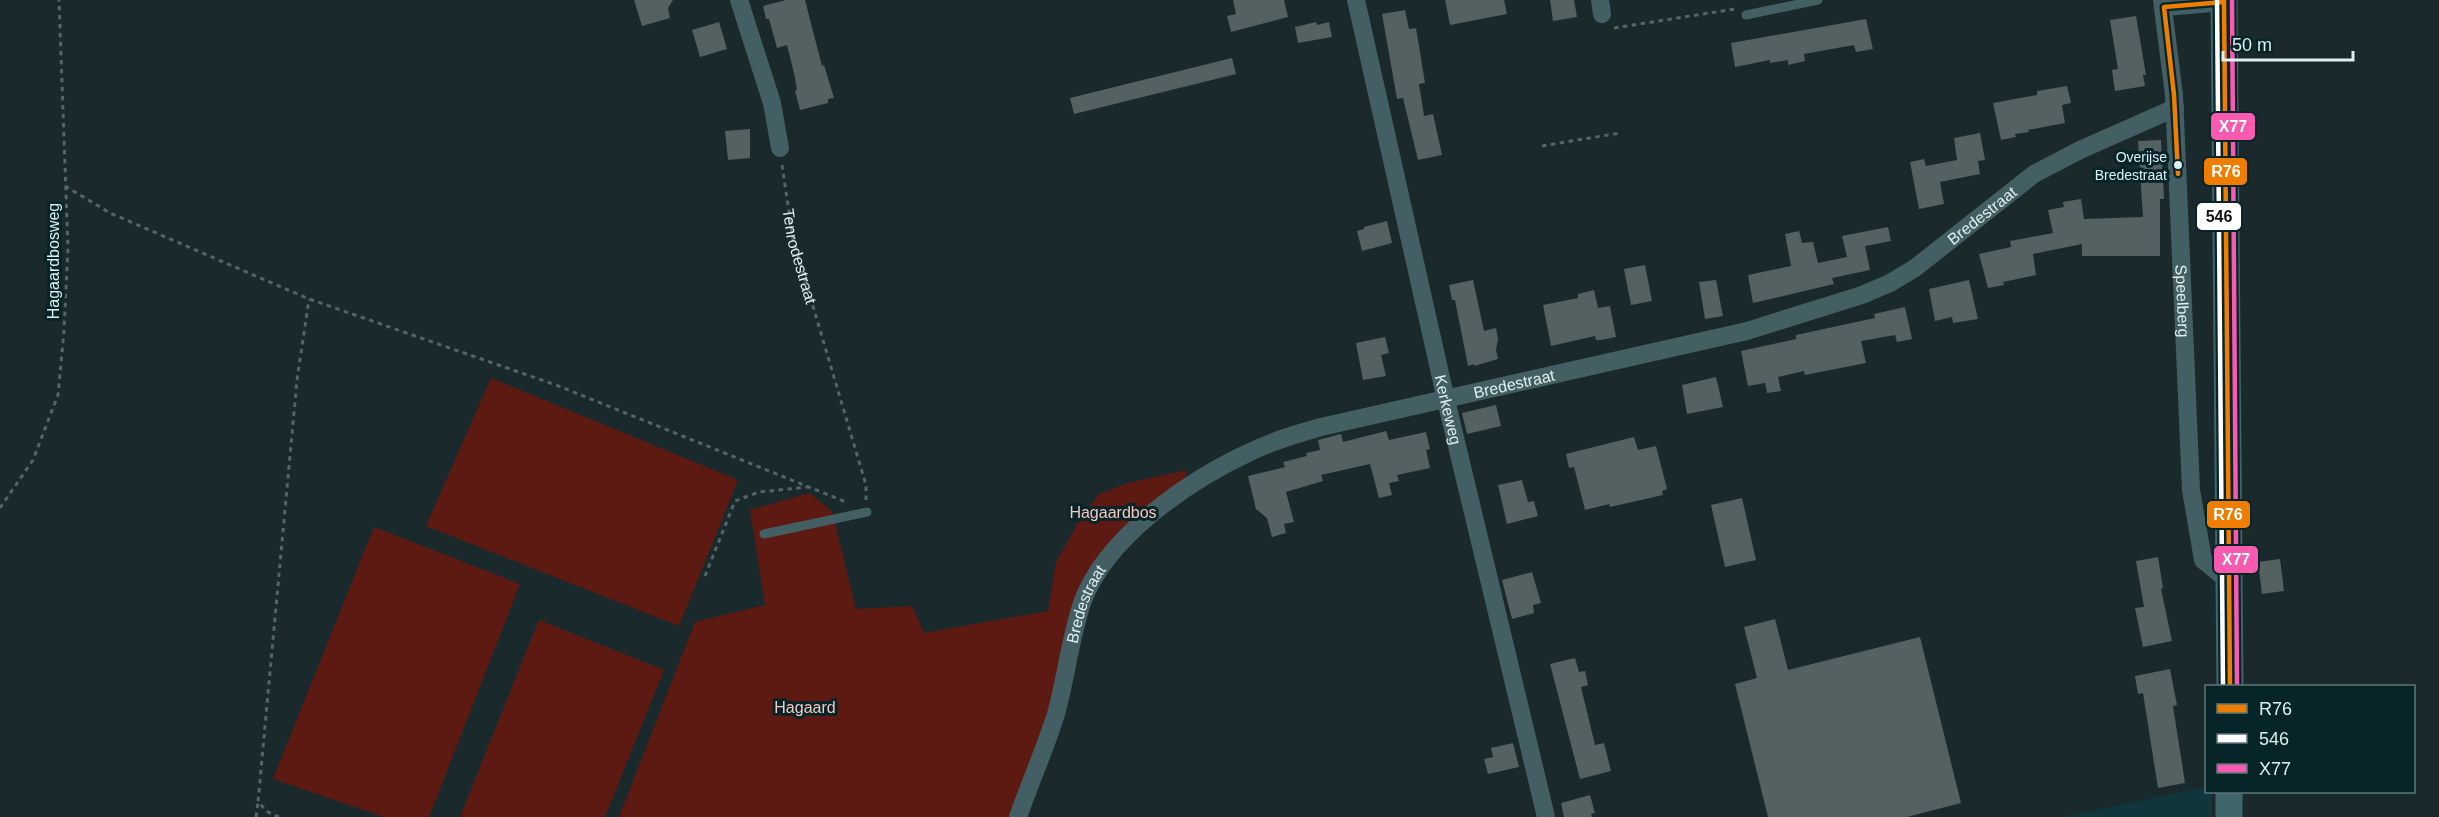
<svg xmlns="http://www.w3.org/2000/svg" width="2439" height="817" viewBox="0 0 2439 817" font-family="Helvetica,sans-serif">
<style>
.built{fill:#10353b}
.green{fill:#5d1a12}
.building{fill:#546163}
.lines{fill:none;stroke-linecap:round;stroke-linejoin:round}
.path{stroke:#526568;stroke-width:3;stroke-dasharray:4.5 4.5;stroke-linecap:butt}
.service{stroke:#445f63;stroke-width:9}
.minor{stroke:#445f63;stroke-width:18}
.secondary{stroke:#40666b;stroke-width:27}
.bus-1-casing{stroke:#072429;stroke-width:9}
.bus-2-casing{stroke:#072429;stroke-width:9}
.bus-3-casing{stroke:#072429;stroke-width:9}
.bus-1{stroke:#ef7d00;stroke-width:4.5}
.bus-2{stroke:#fff;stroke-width:4.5}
.bus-3{stroke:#f85ab0;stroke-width:4.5}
.bus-dot{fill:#deeef1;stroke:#072429;stroke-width:2}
.labels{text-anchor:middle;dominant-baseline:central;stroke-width:6;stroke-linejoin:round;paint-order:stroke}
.bus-label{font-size:14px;fill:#deeef1;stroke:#072429;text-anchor:end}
.street-label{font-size:16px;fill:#deeef1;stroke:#072429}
.park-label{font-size:16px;fill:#f9c8bf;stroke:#072429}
.line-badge{stroke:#072429;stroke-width:2}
.badge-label{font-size:16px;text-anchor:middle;font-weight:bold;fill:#fff}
.pale-badge-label{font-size:16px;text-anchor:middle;font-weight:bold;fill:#111}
</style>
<rect width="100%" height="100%" fill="#1a292b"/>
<path class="built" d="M2206,787V792H2212V817H2062Z"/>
<g class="green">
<path d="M491,378L738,480L679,626L426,526Z"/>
<path d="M1187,470L1185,484L1092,566L1051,713L1012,817H619L695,622L765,605L750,510L809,493L832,511L856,609L912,606L924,633L1048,611L1056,562L1081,518L1099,494L1128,483Z"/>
<path d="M374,527L520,584L429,817H384L273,779Z"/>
<path d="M539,620L664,670L605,817H460Z"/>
</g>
<g class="building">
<path d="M634,0H673L668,8L670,18L642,26Z"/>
<path d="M786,0H805L822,66L824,65L834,98L828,99V103L800,110L795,91L797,90L794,73L787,45L777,48L769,19H766L763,6Z"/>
<path d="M1233,0H1284L1288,17L1231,32L1227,16L1236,14Z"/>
<path d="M1445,0H1504L1507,14L1450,25Z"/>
<path d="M1550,0H1574L1577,17L1553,21Z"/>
<path d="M1405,10L1409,29L1416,28L1425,83L1419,84L1424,116L1433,114L1442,155L1418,160L1403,98L1397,99L1382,14Z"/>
<path d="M2136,16L2146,75H2143L2145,86L2115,91L2112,70L2118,69L2110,20Z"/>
<path d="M1866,19L1873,49L1856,52L1854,45L1804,54L1805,61L1788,65V60L1770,63V60L1735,67L1731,43Z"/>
<path d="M719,22L727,49L700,57L692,30Z"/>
<path d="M1316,22L1317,25L1329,22L1332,37L1298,43L1295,27Z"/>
<path d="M1232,58L1236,74L1074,114L1070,98Z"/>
<path d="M2067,86L2071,103L2062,105L2065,123L2028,130L2029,132L2015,134L2016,137L2001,140L1993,103L2037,95V91Z"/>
<path d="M750,129V158L728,160L725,131Z"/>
<path d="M1980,133L1985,160L1978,161L1980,174L1940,182L1944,204L1919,209L1910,162L1924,159L1926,166L1957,160L1954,138Z"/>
<path d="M2161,140L2164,199H2160V256H2082V244L2033,254L2036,275L2003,282L2004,285L1988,288L1979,254L2011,247L2010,241L2053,233L2048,210L2064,207L2063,202L2081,199L2084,219L2143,217L2138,141Z"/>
<path d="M1387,221L1392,243L1362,251L1357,231L1364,229V227Z"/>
<path d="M1888,227L1891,241L1865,246L1870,270L1832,278L1834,284L1753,303L1748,275L1791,266L1785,234L1799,231L1802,243L1813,242L1818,263L1847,257L1842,236Z"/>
<path d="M1645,265L1652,301L1631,305L1624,269Z"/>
<path d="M1473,280L1484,331L1496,328L1498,339L1496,350L1498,359L1474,366V364L1468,366L1455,300H1452L1449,285Z"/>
<path d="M1716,280L1723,316L1705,319L1699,282Z"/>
<path d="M1969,280L1978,319L1953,323L1952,317L1935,321L1929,289Z"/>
<path d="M1594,290L1598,308L1610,306L1616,337L1601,340H1596L1595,336L1551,346L1543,305L1578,298V294Z"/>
<path d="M1905,307L1912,339L1897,342L1895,335L1861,341L1866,363L1805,375L1804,371L1778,377L1781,391L1767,393L1765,383L1748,386L1741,351L1796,339V335L1875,318L1874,314Z"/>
<path d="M1385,337L1389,353L1381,355L1386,376L1363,380L1356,343Z"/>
<path d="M1716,377L1723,407L1687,414L1682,385Z"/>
<path d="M1496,405L1501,426L1467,434L1462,413Z"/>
<path d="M1386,431L1389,440L1426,432L1430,449L1426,450L1430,468L1397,475L1399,481L1389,483L1392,495L1379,498L1370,464L1321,475L1323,481L1286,492L1294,522L1284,524L1286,533L1272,537L1267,518L1256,509L1248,476L1285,467L1283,462L1307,456L1306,453L1320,450L1318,440L1341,434L1343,442Z"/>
<path d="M1634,437L1638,450L1656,446L1667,489L1662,491L1663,495L1610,507L1609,504L1585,510L1574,467L1569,468L1566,454Z"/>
<path d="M1522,480L1528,502L1534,501L1538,516L1507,524L1498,485Z"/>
<path d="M1742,498L1756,560L1725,567L1711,505Z"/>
<path d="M2158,557L2163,588L2161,589L2172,641L2143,647L2135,608L2144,607L2136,561Z"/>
<path d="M2280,559L2284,591L2262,594L2258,562Z"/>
<path d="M1532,572L1541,603L1533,605L1534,613L1512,619L1502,580Z"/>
<path d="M1775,619L1788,670L1920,637L1961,803L1907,817H1768L1735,684L1757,678L1744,627Z"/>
<path d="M1575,658L1579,672L1585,671L1588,685L1581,687L1595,745L1604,743L1611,771L1580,779L1550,664Z"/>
<path d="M2170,669L2177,705L2173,706L2185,783L2158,788L2143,693L2138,694L2135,676Z"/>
<path d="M1513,743L1519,767L1488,774L1484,759L1493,757L1491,748Z"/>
<path d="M1590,795L1595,813L1591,814L1592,817H1564L1561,803Z"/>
</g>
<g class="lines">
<g class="path">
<path d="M1614,28L1735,9"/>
<path d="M1542,146L1620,133"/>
<path id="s1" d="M782,165L793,239L866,485V501"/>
<path d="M65,186L110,213L309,299L556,385L846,502"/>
<path d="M0,508L33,460L58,395L64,331L68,248L59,0"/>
<path d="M705,576L735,501L759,492L808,487"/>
<path d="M256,817L258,802"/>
<path d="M279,817L268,812L258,802L297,380L309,299"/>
</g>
<g class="service">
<path d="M1746,15L1818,0"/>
<path d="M764,534L867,512"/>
</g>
<g class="minor">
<path d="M739,0L772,103L780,148"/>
<path id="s2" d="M1356,0L1446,400L1546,817"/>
<path d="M1600,0L1602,14"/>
<path id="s3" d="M2162,0L2174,95L2191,490L2203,560L2230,582"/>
<path d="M2164,7L2224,2"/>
<path id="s4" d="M1018,817C1030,783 1045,749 1056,714C1066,678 1070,639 1082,603C1105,538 1188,481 1248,453C1272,441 1296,434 1321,427L1747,331L1862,295L1890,283L1915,268L2034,174L2080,150L2175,108"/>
</g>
<g class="secondary">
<path d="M2224,0L2230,686"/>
<path d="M2229,817V792"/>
</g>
<defs>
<g id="bus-1">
<path d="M2224,0L2230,686"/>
<path d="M2178,174L2174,95L2164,7L2224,2"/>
</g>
<path id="bus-2" d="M2217,0L2223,686"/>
<path id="bus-3" d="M2232,0L2237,686"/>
</defs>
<use href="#bus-1" class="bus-1-casing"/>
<use href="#bus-2" class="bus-2-casing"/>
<use href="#bus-3" class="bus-3-casing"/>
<use href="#bus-1" class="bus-1"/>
<use href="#bus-2" class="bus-2"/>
<use href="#bus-3" class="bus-3"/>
</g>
<circle class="bus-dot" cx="2178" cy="165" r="5"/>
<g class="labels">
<g class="bus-label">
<text x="2167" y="157">Overijse<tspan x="2167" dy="18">Bredestraat</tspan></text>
</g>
<g class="street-label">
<text stroke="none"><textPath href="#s4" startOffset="1232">Bredestraat</textPath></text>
<text stroke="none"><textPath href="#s1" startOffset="93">Tenrodestraat</textPath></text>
<text transform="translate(53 261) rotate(-90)">Hagaardbosweg</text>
<text stroke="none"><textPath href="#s3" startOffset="302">Speelberg</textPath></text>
<text stroke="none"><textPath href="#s4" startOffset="728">Bredestraat</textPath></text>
<text stroke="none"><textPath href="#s2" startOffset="420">Kerkeweg</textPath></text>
<text stroke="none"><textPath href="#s4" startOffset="224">Bredestraat</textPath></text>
</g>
<g class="park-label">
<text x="1113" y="512">Hagaardbos</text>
<text x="805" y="707">Hagaard</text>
</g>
</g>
<g class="line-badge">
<rect x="2210" y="112" width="46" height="29" rx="6" fill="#f85ab0"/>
<rect x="2203" y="157" width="45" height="29" rx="6" fill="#ef7d00"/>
<rect x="2196" y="202" width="46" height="29" rx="6" fill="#fff"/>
<rect x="2206" y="500" width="45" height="29" rx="6" fill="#ef7d00"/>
<rect x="2213" y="545" width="46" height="29" rx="6" fill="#f85ab0"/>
</g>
<g class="badge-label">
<text x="2233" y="132">X77</text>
<text x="2226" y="177">R76</text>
<text x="2228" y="520">R76</text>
<text x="2236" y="565">X77</text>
</g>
<g class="pale-badge-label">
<text x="2219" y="222">546</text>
</g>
<rect x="2205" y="685" width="210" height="108" fill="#072429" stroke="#5d7579" stroke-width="1.5"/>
<rect x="2217" y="704" width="30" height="9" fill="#ef7d00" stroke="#5d7579" stroke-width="1.5"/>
<text x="2259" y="715" font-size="18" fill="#deeef1">R76</text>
<rect x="2217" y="734" width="30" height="9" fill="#ffffff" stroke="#5d7579" stroke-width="1.5"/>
<text x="2259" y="745" font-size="18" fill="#deeef1">546</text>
<rect x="2217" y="764" width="30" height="9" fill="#f85ab0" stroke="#5d7579" stroke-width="1.5"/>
<text x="2259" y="775" font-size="18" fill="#deeef1">X77</text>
<path d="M2223 51v9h130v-9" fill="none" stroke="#deeef1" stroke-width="3"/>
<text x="2232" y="51" font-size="18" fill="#deeef1" stroke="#072429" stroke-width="4.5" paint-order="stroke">50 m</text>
</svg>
